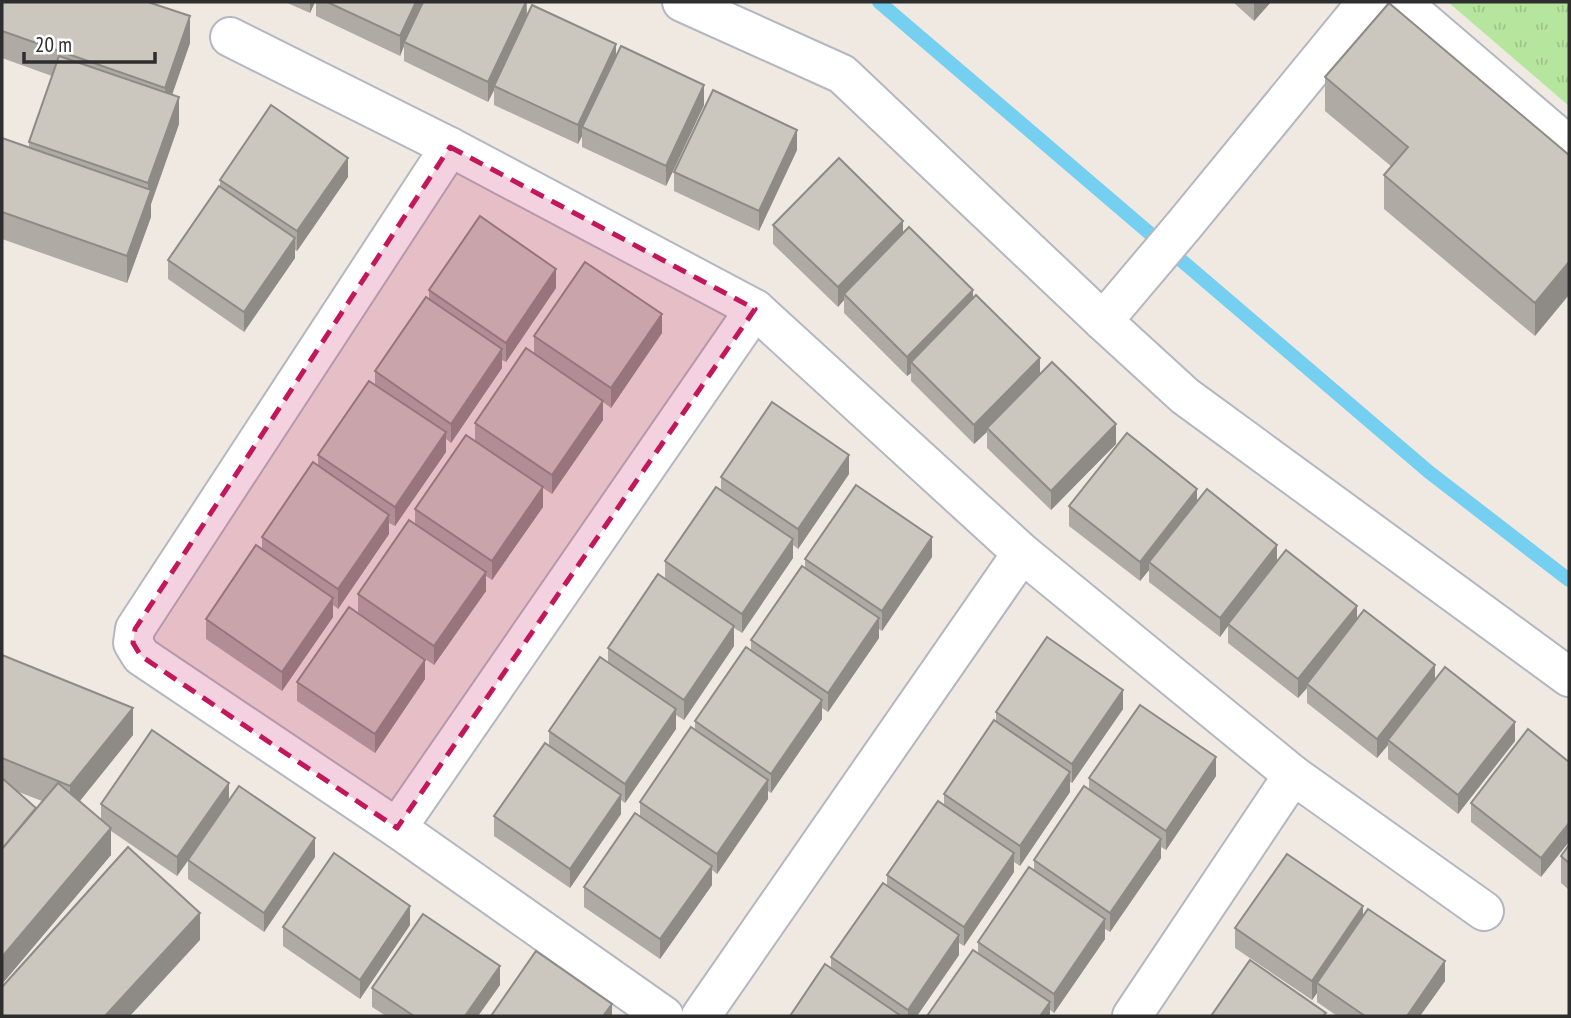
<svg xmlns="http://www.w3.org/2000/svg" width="1571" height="1018" viewBox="0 0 1571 1018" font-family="'PT Sans Narrow',sans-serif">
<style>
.grass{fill:url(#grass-tufts)}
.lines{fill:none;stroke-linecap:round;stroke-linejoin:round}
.stream{stroke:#75cff0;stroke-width:14}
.minor-casing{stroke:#b4b7c1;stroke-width:42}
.minor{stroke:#fff;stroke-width:38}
.wall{fill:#afaba4;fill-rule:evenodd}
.shaded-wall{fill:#8e8b86}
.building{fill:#cbc7bf;stroke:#8e8b86;stroke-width:2}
.marked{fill:#c2185b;fill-opacity:0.2;stroke:#c2185b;stroke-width:5;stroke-dasharray:14 9;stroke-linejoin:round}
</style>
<defs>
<pattern id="grass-tufts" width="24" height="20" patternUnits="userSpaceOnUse" patternTransform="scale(1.75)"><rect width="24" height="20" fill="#b6e59e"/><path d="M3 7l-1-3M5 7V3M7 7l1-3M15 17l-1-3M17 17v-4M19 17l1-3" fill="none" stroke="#9dc588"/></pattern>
</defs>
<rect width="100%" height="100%" fill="#efe9e1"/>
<path class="grass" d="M1448,2H1569V106Z"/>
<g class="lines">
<path class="stream" d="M879,2L1429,472L1569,580"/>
<defs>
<g id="minor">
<path d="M682,2L842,74L1103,321L1185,396L1569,677"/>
<path d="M1401,2L1569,146"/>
<path d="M230,37L450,147L755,309L1022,553L1293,775L1484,911"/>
<path d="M450,147L135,629L133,643L141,656L397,828L664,1016"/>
<path d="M1103,321L1185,224L1367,2"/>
<path d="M397,828L755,309"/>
<path d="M701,1016L1022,553"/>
<path d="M1132,1016L1293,775"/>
</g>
</defs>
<use href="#minor" class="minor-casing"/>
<use href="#minor" class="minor"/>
</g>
<g class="wall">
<path d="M2,2L190,43L172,95L179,124L151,204V217L127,283L2,239V138L29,147V142L52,76L2,58Z"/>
<path d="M285,2H315L310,13Z"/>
<path d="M316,2H527V17L616,55L704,105L666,186L582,147V136L578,144L494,105V90L488,102L404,61V46L400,56L316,16Z"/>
<path d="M1233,2H1271L1254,21Z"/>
<path d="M1325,77L1569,155L1535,336L1384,209V175L1392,167L1325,111Z"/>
<path d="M797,150L759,231L674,191V172Z"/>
<path d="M348,177L297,251L295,250V258L244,332L168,279V260L220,187V180Z"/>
<path d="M773,225L903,234L973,299L1040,374L1116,444L1051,510L987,448V432L974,444L911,381V373L907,376L844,313V300L838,307L773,244Z"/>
<path d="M556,288L506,362L502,360V368L451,443L446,439V452L395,526L389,523V534L338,609L333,605V617L282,691L206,639V619L262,549V537L318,466V455L375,384V371L429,299V290Z"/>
<path d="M662,333L611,408L603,402V420L552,494L543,488V507L492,580L486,576V591L434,665L358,613V594L415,524V509L475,440V423L534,354V336Z"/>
<path d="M849,474L798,549L793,545V558L742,633L734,628V646L684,720L676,715V729L625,803L621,800V814L570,888L494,836V816L549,745V731L608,662V648L665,579V561L721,491V477Z"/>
<path d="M1197,502L1357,620L1515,741L1458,814L1388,759V745L1377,758L1307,703V688L1298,698L1228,643V626L1220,637L1149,582V570L1140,581L1069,526V506Z"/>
<path d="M932,557L882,631L879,629V638L828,712L822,708V719L771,793L768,791V799L717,874L712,870V885L660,959L584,907V887L640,817V802L695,729V721L751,651V640L805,567V559Z"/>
<path d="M2,655L133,735L80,801L101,819V804L229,801L315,857L264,932L188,879V861L177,876L111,831V855L2,984ZM16,791L42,801L36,808Z"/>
<path d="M425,679L375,753L297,701V682Z"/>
<path d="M1123,709L1072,783L1070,782V792L1020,866L1014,862V872L964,946L959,943V955L917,1016H790L831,968V957L887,886V875L944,804V794L996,721V712Z"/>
<path d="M1569,762L1541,877L1471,822V803Z"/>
<path d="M1216,776L1166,850L1161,847V858L1110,932L1105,929V939L1054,1013L1050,1010V1016L978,953V942L1034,870V860L1089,790V778Z"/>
<path d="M1569,845V890L1561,883V856Z"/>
<path d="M1363,916L1445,981L1420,1016H1337L1317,1002V993L1312,1000L1235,948V928Z"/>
<path d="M410,925L360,999L283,946V927Z"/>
<path d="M500,985L478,1016H386L372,1007V988Z"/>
</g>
<g class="shaded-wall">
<path d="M310,2H315L310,13Z"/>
<path d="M416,2H425L404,42V46L400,56V36Z"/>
<path d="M526,2L527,19L494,86V90L488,102V82Z"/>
<path d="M1254,2H1271L1254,21Z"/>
<path d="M190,16V43L165,115V88Z"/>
<path d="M616,44V63L582,127V136L578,144V125Z"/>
<path d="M704,85V105L666,186V166Z"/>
<path d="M179,97V124L151,204V217L127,283V256L148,196V183Z"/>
<path d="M797,130V150L759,231V211Z"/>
<path d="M348,158V177L297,251V231Z"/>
<path d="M903,221V240L844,294V300L838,307V287Z"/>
<path d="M295,238V258L244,332V312Z"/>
<path d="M1569,262V295L1535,336V303Z"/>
<path d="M556,269V288L506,362V343Z"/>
<path d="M973,290V309L911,362V373L907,376V357Z"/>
<path d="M662,314V333L611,408V388Z"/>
<path d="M502,349V368L451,443V424Z"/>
<path d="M1040,358V377L987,428V432L974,444V425Z"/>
<path d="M603,401V420L552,494V475Z"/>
<path d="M1116,424V444L1051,510V491Z"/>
<path d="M446,432V452L395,526V507Z"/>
<path d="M849,455V474L798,549V529Z"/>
<path d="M543,487V507L492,580V561Z"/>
<path d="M1197,489V508L1149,562V570L1140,581V562Z"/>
<path d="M389,515V534L338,609V589Z"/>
<path d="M932,537V557L882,631V611Z"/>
<path d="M793,539V558L742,633V614Z"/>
<path d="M1277,545V564L1228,624V626L1220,637V618Z"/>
<path d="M486,572V591L434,665V646Z"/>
<path d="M333,598V617L282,691V672Z"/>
<path d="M1357,606V625L1307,684V688L1298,698V679Z"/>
<path d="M879,618V638L828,712V693Z"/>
<path d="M734,626V646L684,720V700Z"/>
<path d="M425,660V679L375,753V734Z"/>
<path d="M1435,665V685L1388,740V745L1377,758V739Z"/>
<path d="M1123,690V709L1072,783V764Z"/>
<path d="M822,700V719L771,793V774Z"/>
<path d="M133,708V735L70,813V786Z"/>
<path d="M676,709V729L625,803V784Z"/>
<path d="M1515,722V741L1458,814V795Z"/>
<path d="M1216,757V776L1166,850V831Z"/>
<path d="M1070,772V792L1020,866V846Z"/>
<path d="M768,780V799L717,874V854Z"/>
<path d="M229,783V802L177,876V857Z"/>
<path d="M621,795V814L570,888V869Z"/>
<path d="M1569,823V842L1541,877V858Z"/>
<path d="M111,828V855L2,984V957Z"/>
<path d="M315,838V857L264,932V913Z"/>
<path d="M1161,839V858L1110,932V913Z"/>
<path d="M1014,853V872L964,946V927Z"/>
<path d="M712,866V885L660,959V939Z"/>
<path d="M410,906V925L360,999V980Z"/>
<path d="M1363,906V926L1317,983V993L1312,1000V981Z"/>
<path d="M200,913V940L130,1016H105Z"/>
<path d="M1105,919V939L1054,1013V994Z"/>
<path d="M959,935V955L917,1016H908V1010Z"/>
<path d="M1445,961V981L1420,1016H1407Z"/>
<path d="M500,966V985L478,1016H465Z"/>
<path d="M1050,1002V1016H1040Z"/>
<path d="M612,1004V1016H603Z"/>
</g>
<g class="building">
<path d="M2,2H148L190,16L165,88L2,31Z"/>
<path d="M327,2H416L400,36Z"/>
<path d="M423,2H526L488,82L404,42Z"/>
<path d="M1389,3L1569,155V262L1535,303L1384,175L1408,147L1325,77Z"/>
<path d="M532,5L616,44L578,125L494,86Z"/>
<path d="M621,46L704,85L666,166L582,127Z"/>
<path d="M59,56L179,97L148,183L29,142Z"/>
<path d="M713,90L797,130L759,211L674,172Z"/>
<path d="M271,105L348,158L297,231L220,180Z"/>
<path d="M2,138L151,190L127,256L2,212Z"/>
<path d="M839,158L903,221L838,287L773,225Z"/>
<path d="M219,186L295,238L244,312L168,260Z"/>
<path d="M480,216L556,269L506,343L429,290Z"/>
<path d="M909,227L973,290L907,357L844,294Z"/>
<path d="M585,262L662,314L611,388L534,336Z"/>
<path d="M976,295L1040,358L974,425L911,362Z"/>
<path d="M426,297L502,349L451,424L375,371Z"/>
<path d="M526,348L603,401L552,475L475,423Z"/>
<path d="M1052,362L1116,424L1051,491L987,428Z"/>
<path d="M369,381L446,432L395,507L318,455Z"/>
<path d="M772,402L849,455L798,529L721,477Z"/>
<path d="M1127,433L1197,489L1140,562L1069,506Z"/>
<path d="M466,435L543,487L492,561L415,509Z"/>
<path d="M313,462L389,515L338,589L262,537Z"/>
<path d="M856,485L932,537L882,611L805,559Z"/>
<path d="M716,487L793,539L742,614L665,561Z"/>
<path d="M1207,489L1277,545L1220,618L1149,562Z"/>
<path d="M409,520L486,572L434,646L358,594Z"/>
<path d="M256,545L333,598L282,672L206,619Z"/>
<path d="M1286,550L1357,606L1298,679L1228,624Z"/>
<path d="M802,566L879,618L828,693L751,640Z"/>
<path d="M658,574L734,626L684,700L608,648Z"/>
<path d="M349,607L425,660L375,734L297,682Z"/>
<path d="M1364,610L1435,665L1377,739L1307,684Z"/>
<path d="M1047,637L1123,690L1072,764L996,712Z"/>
<path d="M746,647L822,700L771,774L695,721Z"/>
<path d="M2,655L133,708L70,786L2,758Z"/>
<path d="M600,657L676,709L625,784L549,731Z"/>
<path d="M1445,667L1515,722L1458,795L1388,740Z"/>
<path d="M1140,705L1216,757L1166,831L1089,778Z"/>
<path d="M994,720L1070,772L1020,846L944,794Z"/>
<path d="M691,727L768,780L717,854L640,802Z"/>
<path d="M1528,729L1569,762V823L1541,858L1471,803Z"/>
<path d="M152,730L229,783L177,857L101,804Z"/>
<path d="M545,743L621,795L570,869L494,816Z"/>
<path d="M2,778L36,808L2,849Z"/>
<path d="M58,783L111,828L2,957V849Z"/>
<path d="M239,786L315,838L264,913L188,860Z"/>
<path d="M1084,786L1161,839L1110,913L1034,860Z"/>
<path d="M938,801L1014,853L964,927L887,875Z"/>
<path d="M635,813L712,866L660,939L584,887Z"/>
<path d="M1569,845V863L1561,856Z"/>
<path d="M128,847L200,913L105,1016H2V987Z"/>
<path d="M334,853L410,906L360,980L283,927Z"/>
<path d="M1287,854L1363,906L1312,981L1235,928Z"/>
<path d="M1029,867L1105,919L1054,994L978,942Z"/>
<path d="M883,883L959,935L908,1010L831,957Z"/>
<path d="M1368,909L1445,961L1407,1016H1365L1317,983Z"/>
<path d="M423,914L500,966L465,1016H414L372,988Z"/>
<path d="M973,950L1050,1002L1040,1016H927Z"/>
<path d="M536,951L612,1004L603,1016H491Z"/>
<path d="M1250,960L1326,1013L1323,1016H1211Z"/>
<path d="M825,964L901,1016H790Z"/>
</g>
<path class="marked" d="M450,147L755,309L397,828L141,656L133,643L135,629Z"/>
<rect width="1571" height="1018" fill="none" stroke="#2e2e2e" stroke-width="7"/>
<path d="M24 52v10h131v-10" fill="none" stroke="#2e2e2e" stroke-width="3.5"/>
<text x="35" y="52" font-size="21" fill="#2e2e2e" stroke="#ffffff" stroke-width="5" paint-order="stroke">20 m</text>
</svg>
